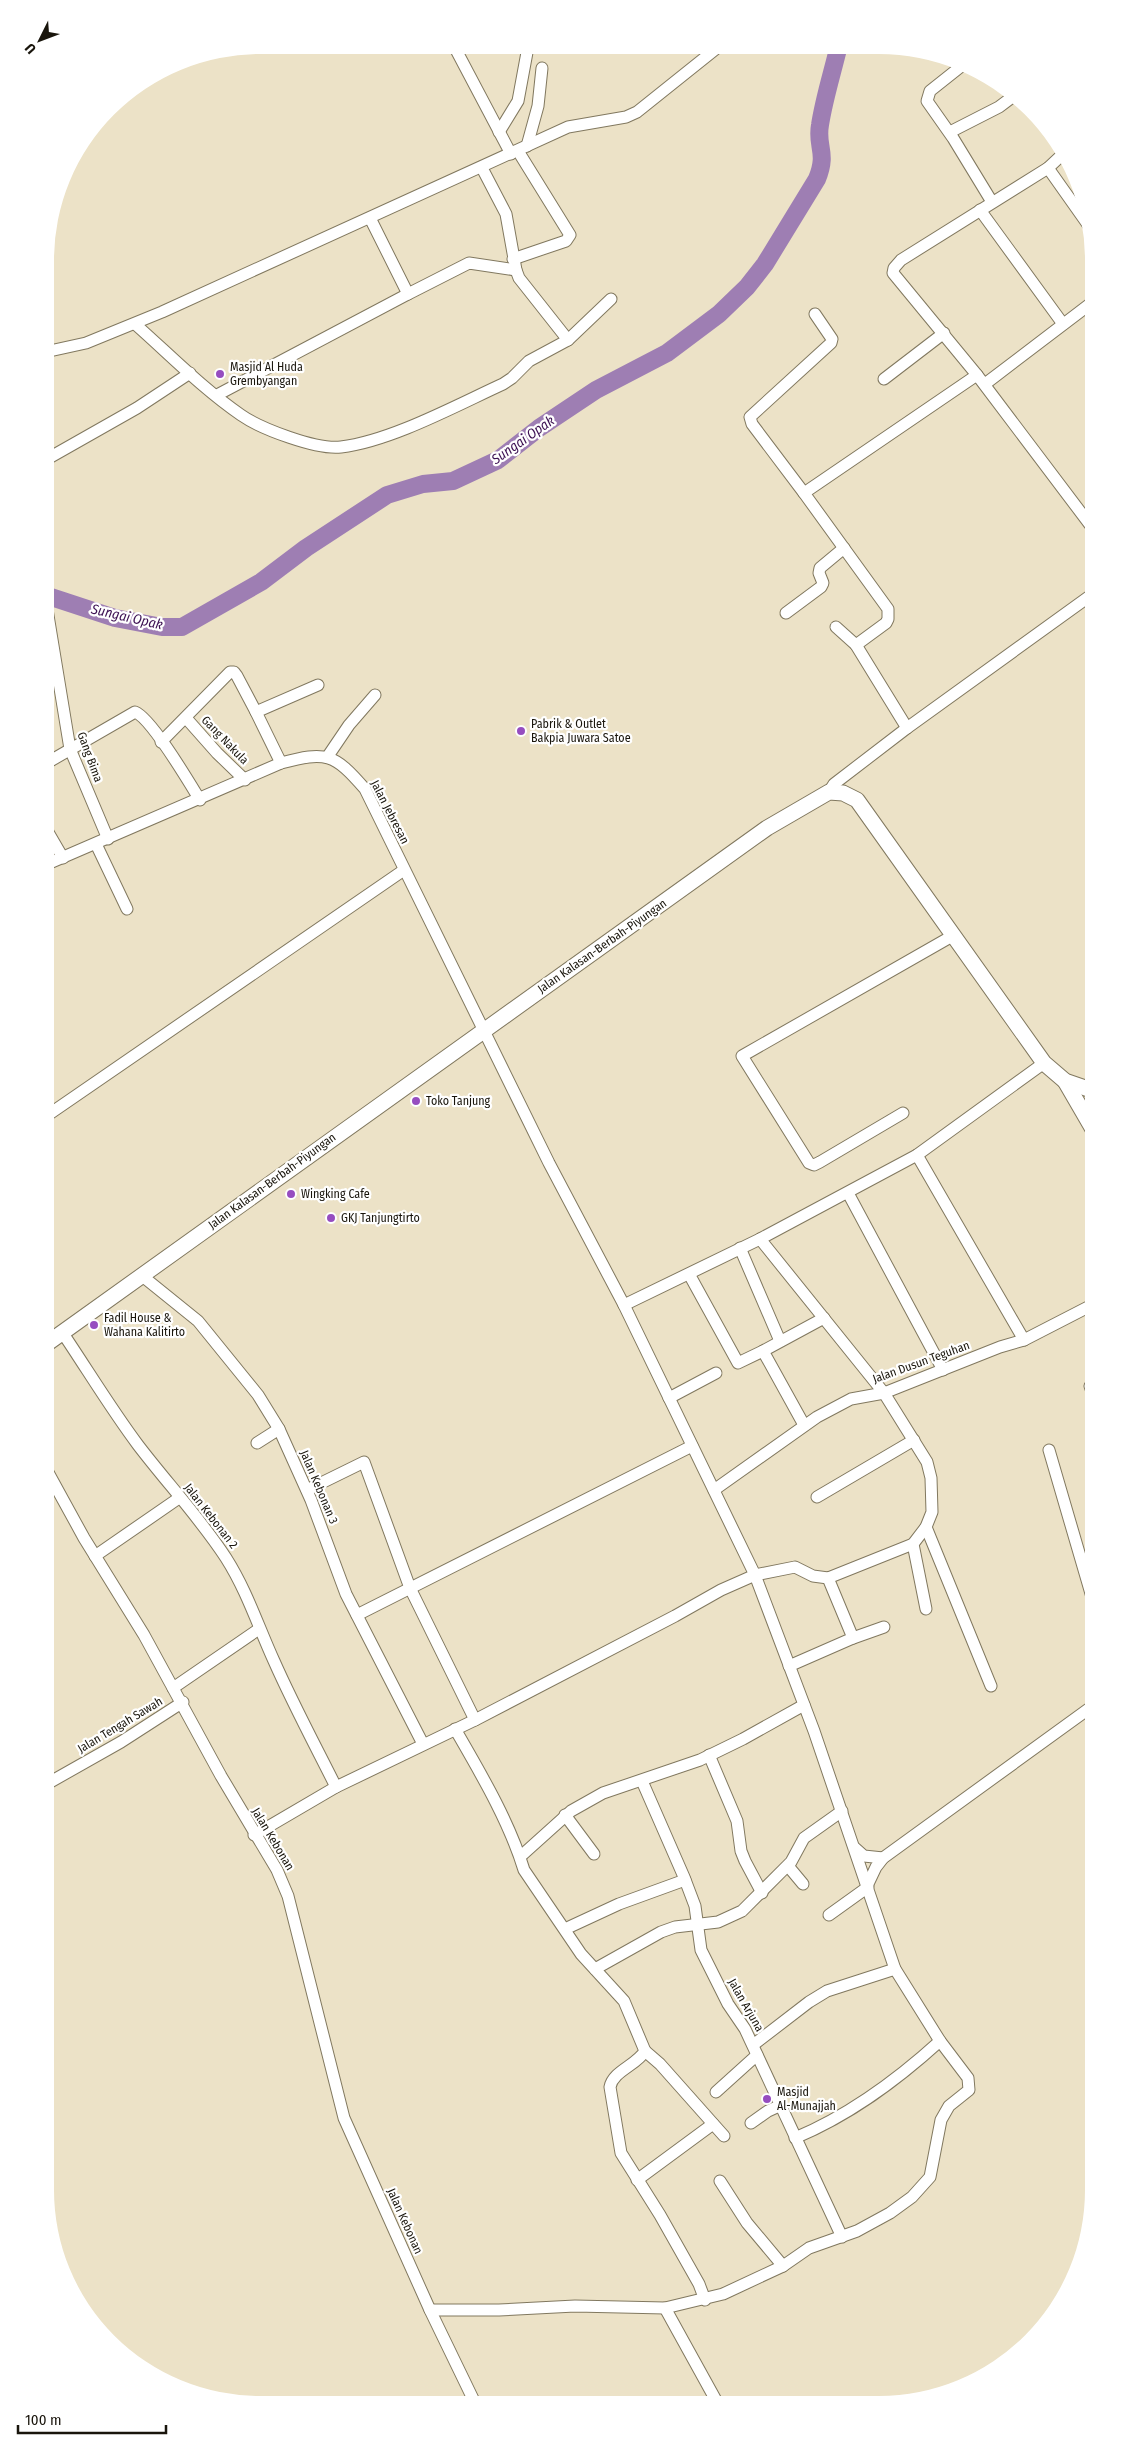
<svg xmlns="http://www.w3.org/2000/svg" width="1139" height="2450" viewBox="0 0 1139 2450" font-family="'Fira Sans Condensed',sans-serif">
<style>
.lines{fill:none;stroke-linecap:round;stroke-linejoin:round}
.river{stroke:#9e7eb3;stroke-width:18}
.street-casing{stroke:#81785f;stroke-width:13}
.secondary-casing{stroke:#81785f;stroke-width:17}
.street{stroke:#fff;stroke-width:11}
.secondary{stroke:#fff;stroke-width:15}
.poi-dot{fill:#964dc0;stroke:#fff;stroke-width:2}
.labels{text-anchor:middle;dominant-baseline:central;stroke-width:4.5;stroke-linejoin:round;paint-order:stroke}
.poi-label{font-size:12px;fill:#19150c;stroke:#fff;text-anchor:start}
.street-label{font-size:12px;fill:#19150c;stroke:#fff}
.water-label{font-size:14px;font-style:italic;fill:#3d1253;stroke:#fff}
</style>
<rect width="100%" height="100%" fill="#ece2c7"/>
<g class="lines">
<path class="river" d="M45,595L115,618L162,627H182L261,582L306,548L387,495L423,484L453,481L498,460L539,428L596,390L667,353L719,314L747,287L765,264L817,179C828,152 816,147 820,125C824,99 832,74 838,49"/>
<defs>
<g id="street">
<path d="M454,46L511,154"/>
<path d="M964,64L930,91L927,101L953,138L992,202"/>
<path d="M499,132L518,101L528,47"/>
<path d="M950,132L999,107L1015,95"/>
<path d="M527,146L538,106L542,68"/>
<path d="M1064,153L1048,168L901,260L894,268L893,273L977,375L1094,530"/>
<path d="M482,168L506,214L516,270L519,278L568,340"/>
<path d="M1048,168L1089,226"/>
<path d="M980,210L1063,324"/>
<path d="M513,259L566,241L570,235L518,151"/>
<path d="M408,294L469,263L516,270"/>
<path d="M135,324C169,354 203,389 241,415C261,429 317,450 341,447C391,441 457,405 503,384L512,378L529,361L568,340L611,299"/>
<path d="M45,352L86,343L162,312L568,127L626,117L637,112L717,48"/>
<path d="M884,379L944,333"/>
<path d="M985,384L1094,301"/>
<path d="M217,395L408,294L370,218"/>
<path d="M47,459L137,408L190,373"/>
<path d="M804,493L752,424L750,417L831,343L832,339L815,314"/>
<path d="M45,597L70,749L108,839"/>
<path d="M786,613L821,587L823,583L819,573L820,568L844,548"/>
<path d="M836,627L856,645"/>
<path d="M186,718L217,753L245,780"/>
<path d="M907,728L856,645L886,623L888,619V609L804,493L977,375"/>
<path d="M161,742L230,672H234L237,676L256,712"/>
<path d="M328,756L349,725L375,695"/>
<path d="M281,763L256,712L318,685"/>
<path d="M45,764L135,712C151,718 189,782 200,800"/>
<path d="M829,792L834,784L907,728L1094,593"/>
<path d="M45,827L63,858"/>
<path d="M96,844L127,909"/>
<path d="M45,865L281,763C326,751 334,753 365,789L549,1163L624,1305L755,1575L814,1731L895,1969L940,2041L968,2078L969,2090L949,2106L941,2120L930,2177L912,2197L890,2213L857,2231L809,2248L783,2266L723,2294L665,2308L575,2306L499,2310H430"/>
<path d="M903,1113L820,1162L814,1165L809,1163L742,1056L954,935"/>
<path d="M45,1117L404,870"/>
<path d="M917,1155L1024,1340"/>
<path d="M848,1193L943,1370"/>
<path d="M740,1248L780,1341"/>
<path d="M689,1274L738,1363L763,1351"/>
<path d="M141,1275L198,1321L258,1395L279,1429L311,1500L346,1594L423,1744"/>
<path d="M624,1305L760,1239L917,1155L1044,1063"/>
<path d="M62,1332C87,1369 111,1409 138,1445C167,1483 200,1518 226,1558C247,1591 258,1626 274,1661C293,1704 315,1745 336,1787"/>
<path d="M1090,1386L1094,1397"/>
<path d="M669,1398L716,1373"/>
<path d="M804,1425L763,1351L824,1318"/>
<path d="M257,1443L279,1429"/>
<path d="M1049,1450L1094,1604"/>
<path d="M45,1467L84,1538L144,1635L221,1776L277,1870L288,1896L344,2118L430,2310L475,2403"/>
<path d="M307,1490L364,1462L410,1588L475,1720"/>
<path d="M714,1490L817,1417L851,1399L884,1393L1000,1347L1024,1340L1094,1304"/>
<path d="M817,1497L914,1440"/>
<path d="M926,1527L991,1686"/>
<path d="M913,1544L926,1609"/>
<path d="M95,1556L179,1498"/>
<path d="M357,1615L692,1446"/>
<path d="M853,1638L884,1627"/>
<path d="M789,1666L853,1638L828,1578"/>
<path d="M173,1688L259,1629"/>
<path d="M455,1729C481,1774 509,1821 524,1870L581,1954L624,2001L645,2051C637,2065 613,2071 610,2087L621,2153L660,2215L699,2284L705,2300"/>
<path d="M709,1755L737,1821L741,1851L745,1861L762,1893"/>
<path d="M642,1781L684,1877L695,1906L701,1950L728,2004L745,2029L842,2237"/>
<path d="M45,1785L121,1742L183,1702"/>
<path d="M565,1815L594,1854"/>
<path d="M254,1835L336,1787L475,1720L675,1616L721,1590L755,1575L795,1567L813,1576L828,1578L913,1544L926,1527L932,1512L931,1478L927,1462L884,1393L760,1239"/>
<path d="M855,1848L864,1856L883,1858"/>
<path d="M521,1856L571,1811L603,1793L700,1760L743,1739L804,1705"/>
<path d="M788,1866L803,1884"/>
<path d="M867,1886L876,1867L883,1858L1094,1705"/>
<path d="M829,1915L868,1887"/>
<path d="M565,1929L619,1904L685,1880"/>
<path d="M595,1969L661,1932L675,1927L718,1922L742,1911L791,1862L804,1838L842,1811"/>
<path d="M753,2045L809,2002L827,1991L895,1969"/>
<path d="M645,2051L660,2064L724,2136"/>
<path d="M716,2092L757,2055"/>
<path d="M751,2123L768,2111L781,2105"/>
<path d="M795,2138C850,2115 896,2081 940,2041"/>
<path d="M637,2180L713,2124"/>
<path d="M720,2181L747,2223L783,2266"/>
<path d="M665,2308L718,2404"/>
</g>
<g id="secondary">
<path d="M1065,1081L1094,1131"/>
<path d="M45,1345L767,828L829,792L843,793L857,800L1044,1063L1065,1081L1094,1091"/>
</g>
</defs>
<use href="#street" class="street-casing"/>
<use href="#secondary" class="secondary-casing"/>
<use href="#street" class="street"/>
<use href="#secondary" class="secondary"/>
</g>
<g class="poi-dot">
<circle cx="220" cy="374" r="5"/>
<circle cx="521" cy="731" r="5"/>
<circle cx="416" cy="1101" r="5"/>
<circle cx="291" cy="1194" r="5"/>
<circle cx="331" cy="1218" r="5"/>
<circle cx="94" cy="1325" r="5"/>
<circle cx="767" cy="2099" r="5"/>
</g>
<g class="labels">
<g class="poi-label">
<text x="230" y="367">Masjid Al Huda<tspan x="230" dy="14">Grembyangan</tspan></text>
<text x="531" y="724">Pabrik &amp; Outlet<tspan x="531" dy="14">Bakpia Juwara Satoe</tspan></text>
<text x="426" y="1101">Toko Tanjung</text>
<text x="301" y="1194">Wingking Cafe</text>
<text x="341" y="1218">GKJ Tanjungtirto</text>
<text x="104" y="1318">Fadil House &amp;<tspan x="104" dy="14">Wahana Kalitirto</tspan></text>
<text x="777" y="2092">Masjid<tspan x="777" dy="14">Al-Munajjah</tspan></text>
</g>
<g class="street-label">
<text transform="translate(225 740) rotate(46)">Gang Nakula</text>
<text transform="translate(90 757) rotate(70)">Gang Bima</text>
<text transform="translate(390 812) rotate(63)">Jalan Jebresan</text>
<text transform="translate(602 946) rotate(-35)">Jalan Kalasan-Berbah-Piyungan</text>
<text transform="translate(272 1181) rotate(-36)">Jalan Kalasan-Berbah-Piyungan</text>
<text transform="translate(921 1362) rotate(-20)">Jalan Dusun Teguhan</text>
<text transform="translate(319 1487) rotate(67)">Jalan Kebonan 3</text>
<text transform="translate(211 1516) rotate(52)">Jalan Kebonan 2</text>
<text transform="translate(120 1725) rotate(-31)">Jalan Tengah Sawah</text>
<text transform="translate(273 1839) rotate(59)">Jalan Kebonan</text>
<text transform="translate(746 2005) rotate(60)">Jalan Arjuna</text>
<text transform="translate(405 2221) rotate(66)">Jalan Kebonan</text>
</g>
<g class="water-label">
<text transform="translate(523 440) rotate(-35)">Sungai Opak</text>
<text transform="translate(127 617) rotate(13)">Sungai Opak</text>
</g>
</g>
<path d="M0 0H1139V2450H0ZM260 54H879A206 206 0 0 1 1085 260V2190A206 206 0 0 1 879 2396H260A206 206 0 0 1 54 2190V260A206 206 0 0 1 260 54Z" fill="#fff" fill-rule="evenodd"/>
<g transform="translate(40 40) rotate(228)" stroke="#ffffff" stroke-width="4" paint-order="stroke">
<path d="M0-4L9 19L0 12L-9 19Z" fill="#19150c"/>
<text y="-8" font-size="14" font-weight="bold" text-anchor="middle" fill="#19150c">U</text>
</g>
<path d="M18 2425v8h148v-8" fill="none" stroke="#19150c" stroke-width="2.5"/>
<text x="25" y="2425" font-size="15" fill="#19150c" stroke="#ffffff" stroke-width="4" paint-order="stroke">100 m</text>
</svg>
